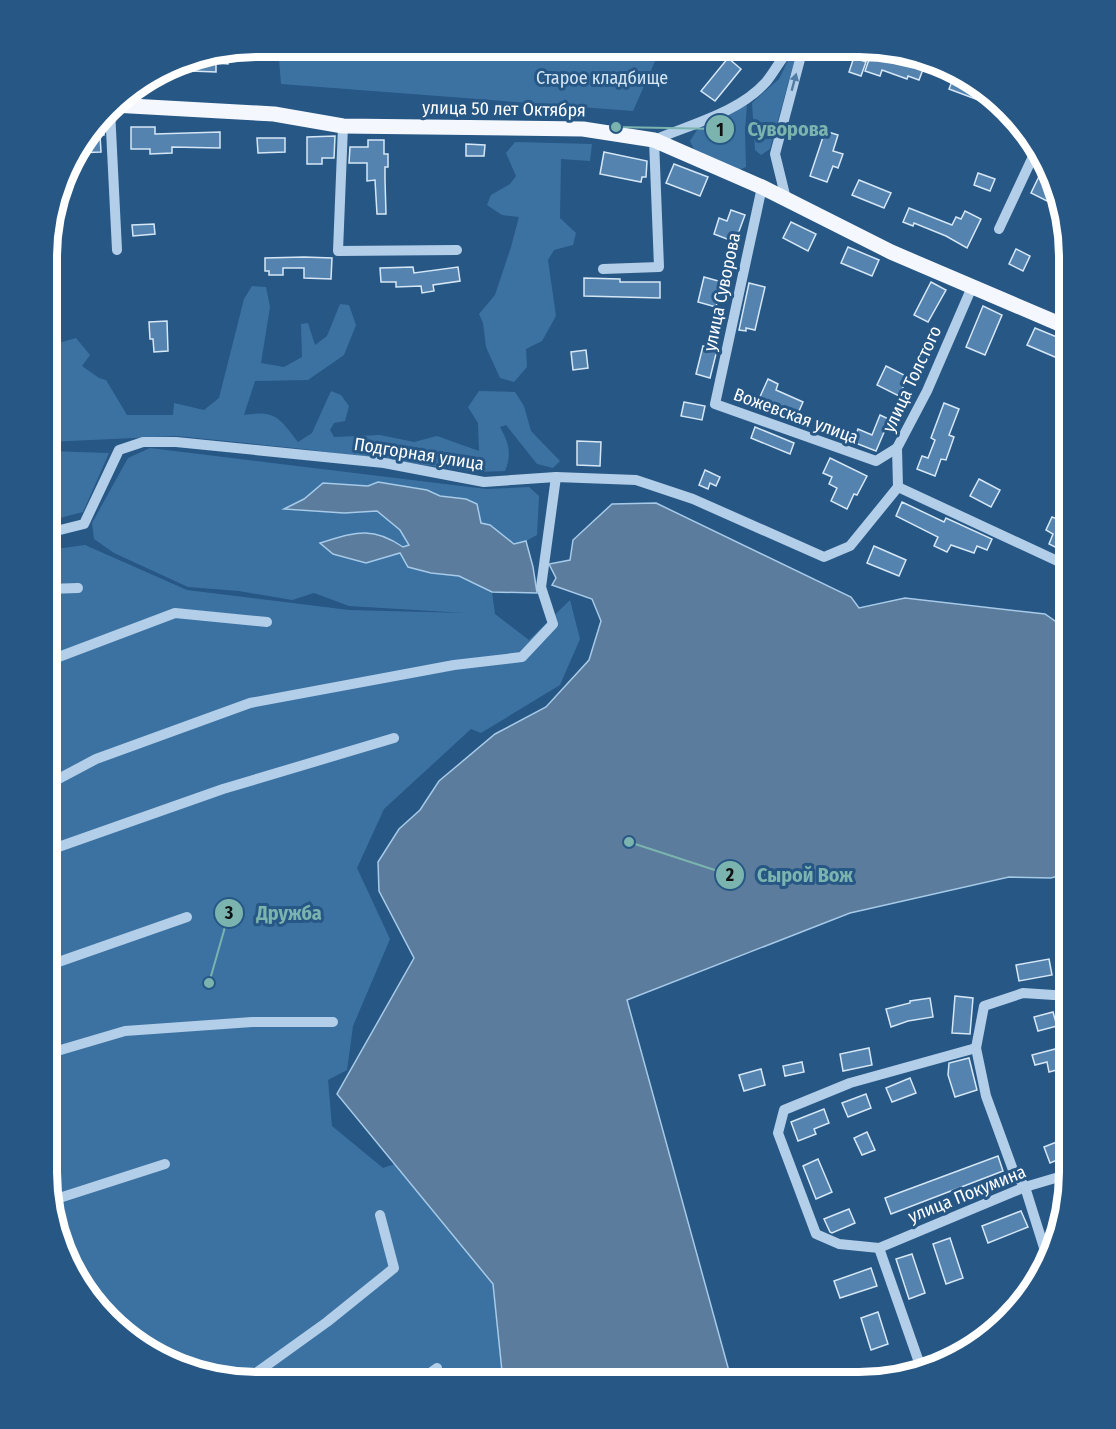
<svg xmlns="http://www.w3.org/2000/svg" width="1116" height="1429" viewBox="0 0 1116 1429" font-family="'Fira Sans Condensed',sans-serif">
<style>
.green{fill:#3c72a2}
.water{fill:#5b7c9c;stroke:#a6cae8;stroke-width:1.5}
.building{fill:#5483af;stroke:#d5e7f6;stroke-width:1.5}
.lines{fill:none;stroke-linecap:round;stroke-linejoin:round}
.minor{stroke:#b2cee8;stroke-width:10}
.major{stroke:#f4f8fe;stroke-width:15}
.oneway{fill:#517ba3}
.labels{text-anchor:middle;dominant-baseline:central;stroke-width:6;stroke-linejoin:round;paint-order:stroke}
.park-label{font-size:18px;fill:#d5e7f6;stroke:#275785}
.street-label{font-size:18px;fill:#fff;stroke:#275785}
.rim{fill:none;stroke:#fff;stroke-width:8}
.leader{fill:none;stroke:#7bb4af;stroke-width:2}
.callout-dot{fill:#7bb4af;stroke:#275785;stroke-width:2}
.mark-label{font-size:18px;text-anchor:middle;font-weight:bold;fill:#111}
.callout-label{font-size:20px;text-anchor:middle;font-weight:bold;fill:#7bb4af;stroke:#275785;stroke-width:6;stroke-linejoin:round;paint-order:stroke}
</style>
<rect width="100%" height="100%" fill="#275785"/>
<g class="green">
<path d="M278,47L663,48L656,59L633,111L281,84Z"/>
<path d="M792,52L796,55L770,149L761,155L755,150L752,103L779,79Z"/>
<path d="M747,104L745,132L746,167L738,170L694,149L690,141L697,130L725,118Z"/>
<path d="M515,142L592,144L590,161L561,159L560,218L576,233L573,245L554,250L548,260L556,316L542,341L526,349L527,367L514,382L500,378L486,347L483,323L479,314L495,295L511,247L519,217L502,215L487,205L491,195L510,184L516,176L506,153Z"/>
<path d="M252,286L266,287L270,307L261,363L284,367L302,357L301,324L308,323L315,345L327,336L340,304L349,305L356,325L344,355L308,380L255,381L244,415C276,410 279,418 298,442L312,433L331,391L341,395L349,406L345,421L334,423L330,430L334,437L380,435L414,442L437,436L479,451L478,423L468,407L479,391L515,392L524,406L531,431L560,461L553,468L537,464L506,425L500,427C509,443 512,454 505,471L478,472L304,449L177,436L48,442V335L62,342L76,338L90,355L82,366L99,378L106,380L127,415H173L174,403L204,410L219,398L244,299Z"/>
<path d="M150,448L486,489L529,487L539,496L537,535L526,541L514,544L481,523L477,504L467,499L440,496L427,490L378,482L368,486L324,483L304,499L286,509L344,513L377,511L400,530L409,545L403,547C375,528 349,531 320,543L366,563L400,553L408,567L432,573L459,576L492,592L495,614L529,640L570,600L580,639L560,685L481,733L471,729L384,809L357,868L390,939L353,1026L347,1070L328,1080L332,1126L383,1168L395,1164L493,1284L503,1381H230L140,1347L68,1265L47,1172L48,550L85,545L187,590L349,610L465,613L349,606L314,593L292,600L239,591L188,587L114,553L94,539L92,523L128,458Z"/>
<path d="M48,451L109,453L83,512L48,521Z"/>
</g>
<g class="water">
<path d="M378,482L427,490L440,496L466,499L477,504L481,523L490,525L514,544L526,541L533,567L537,593L492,592L459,576L431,573L408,567L400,553L366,563L333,554L320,543C354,533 371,525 403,547L409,545L400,530L377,511L344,513L284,509L304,499L323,483L368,486Z"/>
<path d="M656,503L851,597L859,608L905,598L1045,614L1069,631V869L1061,875L1051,878L1009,877L850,913L627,1000L732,1382L503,1381L493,1284L337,1094L414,958L379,891L378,862L399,829L420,810L439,781L495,734L546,707L589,660L601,621L592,599L552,585L556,578L549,564L570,560L573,540L612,504Z"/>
</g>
<g class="building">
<path d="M873,48H886L925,64L919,80L908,76L907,79L882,70L880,76L865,71Z"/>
<path d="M229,51L228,64L216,63V72L191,71L192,57Z"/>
<path d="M854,57L866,62L861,76L849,72Z"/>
<path d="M728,58L741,69L715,101L701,91Z"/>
<path d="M954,76L986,90L981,101L949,89Z"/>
<path d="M103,118L104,135H100L101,152L74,153Z"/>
<path d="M131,127H155V134L220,132V148L172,147V153L150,154V149H131Z"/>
<path d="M825,131L838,135L833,151L843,154L838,168L833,166L827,182L810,176Z"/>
<path d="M335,136L334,158H322V164H307V137Z"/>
<path d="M257,138H285V152L258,153Z"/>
<path d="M368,140H384V154H388V167H385V180L386,214H377L375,180L367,181V163H349L350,147H368Z"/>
<path d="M466,144L485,145L484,156H466Z"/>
<path d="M604,152L647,161L646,177H642L641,182L600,174Z"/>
<path d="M1046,162L1054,190L1049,202L1031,193Z"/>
<path d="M674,164L708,177L700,196L666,183Z"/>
<path d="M978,173L995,179L990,191L974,185Z"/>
<path d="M859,180L891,193L884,208L852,195Z"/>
<path d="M909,208L952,225L956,217L961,219L965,211L981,219L967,248L946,236L914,223L913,226L903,222Z"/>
<path d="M731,210L745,215L735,242L714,234L719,218L727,221Z"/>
<path d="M791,222L816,234L808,251L783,238Z"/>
<path d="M154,224L155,234L133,236L132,225Z"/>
<path d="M848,247L879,260L872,276L841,263Z"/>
<path d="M1016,249L1030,256L1023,271L1009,264Z"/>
<path d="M304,257L332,258L331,279L304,278V268H283V275H269V271H265V258Z"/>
<path d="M1070,260L1069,282V290L1058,285Z"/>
<path d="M413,267L414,273L458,267L460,281L433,285L434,291L422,293L421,286L396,287V282H381L380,268Z"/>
<path d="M704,277L722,282L716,307L698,302Z"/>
<path d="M584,278L620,279V282H660V298L584,296Z"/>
<path d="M931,282L946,290L928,322L914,315Z"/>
<path d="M749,283L765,287L755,330L746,328V331L739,330Z"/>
<path d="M983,306L1002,315L985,355L966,347Z"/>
<path d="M167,321L168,351L154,352L153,339H150L149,322Z"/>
<path d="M1035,328L1069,342V363L1027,345Z"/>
<path d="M703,346L717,350L710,378L696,374Z"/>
<path d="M586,350L588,368L573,370L571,352Z"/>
<path d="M886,366L908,377L899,396L877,385Z"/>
<path d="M768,379L778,384L776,390L803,402L796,418L758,401Z"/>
<path d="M684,402L705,406L702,420L681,416Z"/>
<path d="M944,403L959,409L949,435L954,437L946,460L941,459L935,476L917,469L922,456L928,458L935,440L931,438Z"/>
<path d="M880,415L895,422L890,432L885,430L876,451L853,442L858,429L872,435Z"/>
<path d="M755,427L794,443L790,454L751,438Z"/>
<path d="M577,441L601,442L600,466L577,465Z"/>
<path d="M830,458L867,476L857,495L854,494L847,509L831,501L837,488L829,484L832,477L823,473Z"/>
<path d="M705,470L720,477L716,486L710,483L708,489L699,485Z"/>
<path d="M979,479L1000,490L991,507L970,496Z"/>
<path d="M1069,501V523L1057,548L1049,544L1053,534L1046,530L1052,517L1060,520Z"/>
<path d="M902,502L944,522L946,518L992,539L987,550L977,546L974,553L951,545L947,552L934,546L938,537L896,516Z"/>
<path d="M874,546L906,560L899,576L867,563Z"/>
<path d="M1049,959L1052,975L1019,981L1016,965Z"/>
<path d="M955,996L973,998L970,1034L952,1033Z"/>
<path d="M930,998L933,1017L908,1021L891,1027L886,1009L910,1003V1001Z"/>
<path d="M1053,1012L1057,1026L1038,1031L1034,1017Z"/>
<path d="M869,1048L872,1065L843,1071L840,1054Z"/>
<path d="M1059,1048L1064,1068L1049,1072L1047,1062L1035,1065L1032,1055Z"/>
<path d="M969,1058L977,1090L955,1097L948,1075L949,1063Z"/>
<path d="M802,1062L804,1072L785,1076L783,1066Z"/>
<path d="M761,1069L765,1085L744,1091L739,1075Z"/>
<path d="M910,1078L916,1093L892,1102L886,1088Z"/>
<path d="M866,1094L871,1108L848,1117L842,1103Z"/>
<path d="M824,1109L829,1123L814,1129L816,1134L798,1141L791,1122Z"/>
<path d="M867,1132L875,1150L862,1155L854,1138Z"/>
<path d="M1069,1137V1155L1050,1163L1044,1147Z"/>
<path d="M998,1156L1003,1171L891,1214L885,1198Z"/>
<path d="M818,1159L832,1192L816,1199L803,1166Z"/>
<path d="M849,1209L855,1223L832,1233L830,1232L824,1219Z"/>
<path d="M1021,1211L1028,1227L988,1243L982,1226Z"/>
<path d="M950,1238L963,1278L946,1284L933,1244Z"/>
<path d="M912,1254L925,1293L909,1299L896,1259Z"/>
<path d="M871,1268L877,1286L840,1298L834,1281Z"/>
<path d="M878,1312L888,1344L871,1350L861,1318Z"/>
</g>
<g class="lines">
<g class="minor">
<path d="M110,110L117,250"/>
<path d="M343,126L338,251L457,250"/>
<path d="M762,187L715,404L876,461L897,448"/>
<path d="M786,199L775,154L803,48"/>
<path d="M999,229L1036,150"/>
<path d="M603,269L659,267L654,140C691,124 738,113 766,82C775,71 781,58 791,48"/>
<path d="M898,487L897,448L927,391L972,287"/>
<path d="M898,487L1066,565H1069"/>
<path d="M48,533L84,524L119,450L143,442H176L384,463L484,482L556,477L636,480L693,499L824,557L850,546L898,487"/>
<path d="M48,589L78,588"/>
<path d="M48,661L175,613L267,622"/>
<path d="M47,785L96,759L250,703L454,665L522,657L553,624L541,587L556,477"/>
<path d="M47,851L223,789L394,738"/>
<path d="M47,966L187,917"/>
<path d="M976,1048L850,1083L784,1110L778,1133L816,1234L839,1244L879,1248L1025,1187L1069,1174"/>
<path d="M47,1054L125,1031L252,1022H333"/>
<path d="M53,1200L165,1164"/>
<path d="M879,1248L921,1368"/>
<path d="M1046,1254L1025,1187L1013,1170L986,1096L976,1048L984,1006L1023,993L1069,996"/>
<path d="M245,1381L327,1322L394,1268L380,1215"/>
<path d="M419,1381L437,1368"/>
</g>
<path class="major" d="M113,105L274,114L343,126L583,129L654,140L762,187L891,252L1069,328"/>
</g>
<defs><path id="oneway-solid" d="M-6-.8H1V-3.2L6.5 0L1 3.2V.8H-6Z" transform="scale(1.5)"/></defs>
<use class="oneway" href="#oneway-solid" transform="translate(794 82) rotate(-75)"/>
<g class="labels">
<g class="park-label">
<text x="602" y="78">Старое кладбище</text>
</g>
<g class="street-label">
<text transform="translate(504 109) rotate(1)">улица 50 лет Октября</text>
<text transform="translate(722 292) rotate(-78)">улица Суворова</text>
<text transform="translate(912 379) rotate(-65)">улица Толстого</text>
<text transform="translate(796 416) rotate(20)">Вожевская улица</text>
<text transform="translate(419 454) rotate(9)">Подгорная улица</text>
<text transform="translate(967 1194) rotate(-22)">улица Покумина</text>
</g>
</g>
<path d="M0 0H1116V1429H0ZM257 57H859A200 200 0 0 1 1059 257V1172A200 200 0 0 1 859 1372H257A200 200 0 0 1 57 1172V257A200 200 0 0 1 257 57Z" fill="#275785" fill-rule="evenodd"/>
<path class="rim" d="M257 57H859A200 200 0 0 1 1059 257V1172A200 200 0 0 1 859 1372H257A200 200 0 0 1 57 1172V257A200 200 0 0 1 257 57Z"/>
<path class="leader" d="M616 127L720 129M629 842L730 875M209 983L229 913"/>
<g class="callout-dot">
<circle cx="616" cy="127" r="6"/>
<circle cx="629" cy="842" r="6"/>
<circle cx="209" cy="983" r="6"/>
<circle cx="720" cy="129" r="15"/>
<circle cx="730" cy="875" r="15"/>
<circle cx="229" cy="913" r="15"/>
</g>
<g class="mark-label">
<text x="720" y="136">1</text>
<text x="730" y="881">2</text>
<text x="229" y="919">3</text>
</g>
<g class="callout-label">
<text x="788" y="136">Суворова</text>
<text x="805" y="882">Сырой Вож</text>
<text x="289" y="920">Дружба</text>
</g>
</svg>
